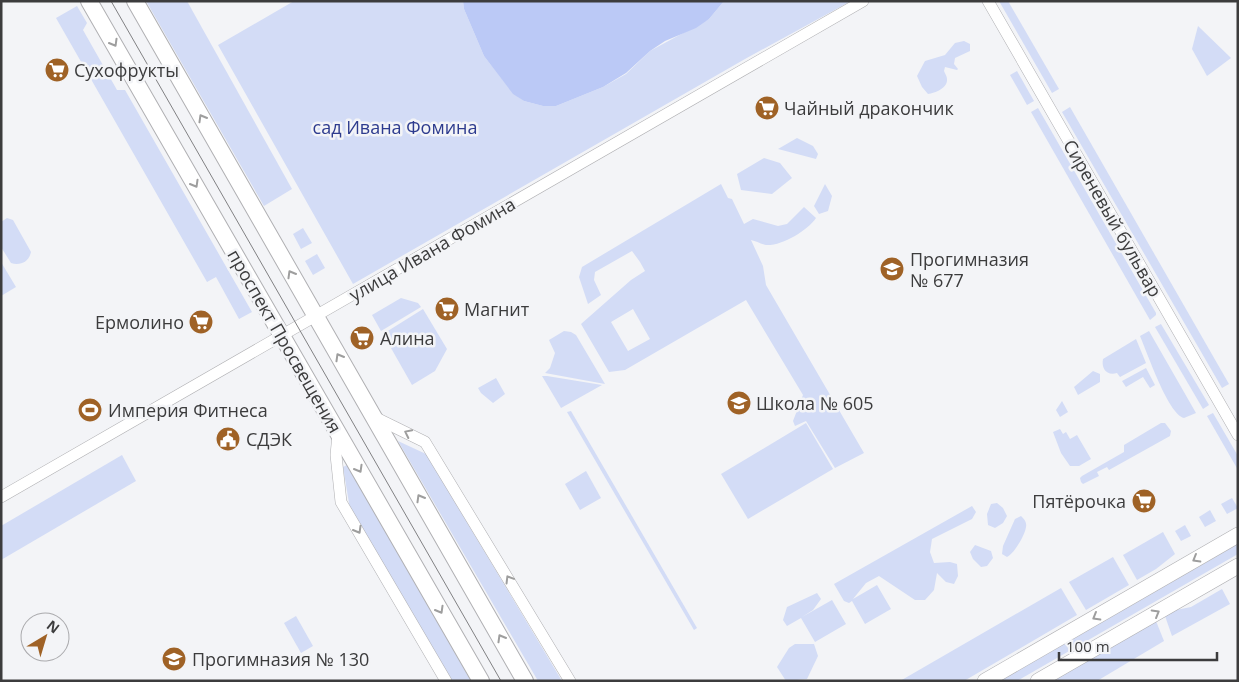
<svg xmlns="http://www.w3.org/2000/svg" width="1239" height="682" viewBox="0 0 1239 682" font-family="'Open Sans',sans-serif">
<style>
.green{fill:#d3dcf6;fill-rule:evenodd}
.water{fill:#bbc9f6}
.lines{fill:none;stroke-linecap:round;stroke-linejoin:round}
.minor-casing{stroke:#b0b0b3;stroke-width:12}
.tertiary-casing{stroke:#b0b0b3;stroke-width:16}
.secondary-casing{stroke:#b0b0b3;stroke-width:18}
.minor{stroke:#fff;stroke-width:11}
.tertiary{stroke:#fff;stroke-width:15}
.secondary{stroke:#fff;stroke-width:16}
.tram{stroke:#818183;stroke-width:1}
.oneway{stroke:#9e9e9e}
.labels{text-anchor:middle;dominant-baseline:central;stroke-width:5;stroke-linejoin:round;paint-order:stroke}
.poi-label{font-size:18px;fill:#3c3c3d;stroke:#f3f4f7;text-anchor:start}
.park-label{font-size:18px;fill:#2d3b8e;stroke:#f3f4f7}
.street-label{font-size:18px;fill:#3c3c3d;stroke:#f3f4f7}
</style>
<rect width="100%" height="100%" fill="#f3f4f7"/>
<g class="green">
<path d="M146,1H187L292,189L264,206Z"/>
<path d="M294,1H463L464,9L484,56L513,93L524,101L543,106H556L603,87L626,74L650,51L709,19L724,1H851L745,59L353,284L218,45Z"/>
<path d="M999,1H1008L1059,89L1052,93Z"/>
<path d="M77,6L87,23L83,30L117,90H125L252,312L239,319L216,277L207,282L56,18Z"/>
<path d="M1198,26L1231,58L1207,76L1192,49Z"/>
<path d="M964,41L970,44V51L955,58L954,64L958,69L957,70L945,67L944,71C945,74 947,76 947,79C948,88 935,93 928,94L922,87L917,76L925,61L945,55L955,43Z"/>
<path d="M1017,71L1034,101L1027,105L1010,75Z"/>
<path d="M1070,107L1229,384L1222,388L1062,112Z"/>
<path d="M1038,108L1156,313V315L1150,320L1031,112Z"/>
<path d="M797,138L813,146L818,154L816,159L778,149Z"/>
<path d="M764,158L780,163L792,178L772,194L741,190L737,174Z"/>
<path d="M721,184L728,198L732,199L744,224L753,219L778,226L787,224L804,207L816,218C807,231 782,246 766,245C761,244 756,241 751,240L763,266L766,285L864,453L835,468L806,421L795,426L793,421L803,395L746,300L625,370L609,372L581,324L631,280L645,271L640,262L632,251L595,272L594,280L601,295L588,304L579,277L582,267ZM633,309L650,339L628,351L611,322Z"/>
<path d="M825,184L832,196L828,211L819,214L814,206Z"/>
<path d="M7,218L13,220L31,252C29,262 20,266 11,263L1,247V222Z"/>
<path d="M303,228L312,243L301,249L293,234Z"/>
<path d="M317,254L325,268L313,275L305,261Z"/>
<path d="M1,262L16,287L1,296Z"/>
<path d="M401,298L418,303L421,307L381,331L372,315Z"/>
<path d="M423,309L447,349L435,371L412,385L383,334Z"/>
<path d="M1161,324L1209,405L1203,409L1155,327Z"/>
<path d="M564,331L571,332L576,335L605,384L545,373L550,368L555,353L549,340Z"/>
<path d="M1149,331L1196,413L1184,418C1168,414 1147,352 1140,336Z"/>
<path d="M1136,339L1146,363L1120,377L1117,373C1107,376 1101,369 1103,359Z"/>
<path d="M1146,368L1155,385L1150,388L1143,377L1126,387L1122,381Z"/>
<path d="M1093,371L1100,374V382L1078,395L1074,387Z"/>
<path d="M542,376H547L602,385L561,408Z"/>
<path d="M496,378L505,394L493,403L481,393L478,388Z"/>
<path d="M1062,401L1068,412L1060,417L1056,410Z"/>
<path d="M571,411L697,628L694,630L567,412Z"/>
<path d="M1213,413L1238,456V470L1207,416Z"/>
<path d="M806,423L833,469L748,519L721,474Z"/>
<path d="M1161,423H1165L1171,431L1170,436L1109,470L1107,467L1097,472L1099,476L1083,484L1081,482L1080,478L1082,476L1124,452V445Z"/>
<path d="M1060,429L1063,434L1066,432L1070,439L1077,435L1091,459L1079,466H1070L1061,453L1053,432Z"/>
<path d="M398,441L426,454L562,681H538Z"/>
<path d="M122,455L136,481L1,560V526Z"/>
<path d="M347,465L471,681H451L350,509L343,467Z"/>
<path d="M586,471L601,498L580,510L565,484Z"/>
<path d="M1232,498L1238,508L1227,514L1221,504Z"/>
<path d="M997,503L1003,508L1007,516L1003,523L995,528L988,525L987,514L991,504Z"/>
<path d="M972,506L976,512L972,519L932,539L930,552L934,563L950,562L957,564L958,576L954,584L946,582L937,573L934,590L925,600H915L879,576L866,583L853,599L877,585L891,609L865,624L852,601L849,603L844,601L834,584Z"/>
<path d="M1210,510L1216,521L1205,527L1199,517Z"/>
<path d="M1021,516C1024,519 1027,522 1026,527C1025,535 1014,554 1007,557L1002,554L1003,546L1015,519Z"/>
<path d="M1185,525L1191,536L1181,541L1175,531Z"/>
<path d="M1163,532L1175,554L1156,569L1137,580L1123,555Z"/>
<path d="M1238,544V554L1017,681H1000Z"/>
<path d="M975,545L991,551L993,558L987,566L981,567L973,559L970,552Z"/>
<path d="M1113,557L1129,585L1086,610L1069,582Z"/>
<path d="M1061,588L1077,615L964,681H900Z"/>
<path d="M1222,589L1230,604L1172,636L1165,616L1176,610L1191,607Z"/>
<path d="M817,593L821,599L813,610L802,617L832,600L846,624L815,642L801,618L787,626L783,620L787,607Z"/>
<path d="M296,616L313,646L301,653L284,623Z"/>
<path d="M1156,621L1164,641L1097,681H1052Z"/>
<path d="M795,644H814L818,656L807,679L786,681L777,667L789,648Z"/>
</g>
<path class="water" d="M463,1H724L709,19L696,28L665,41L650,51L626,73L603,87L556,106H543L524,101L513,94L484,56L464,9Z"/>
<g class="lines">
<defs>
<g id="minor">
<path d="M988,1L1238,435"/>
<path d="M374,417L425,442L570,681"/>
<path d="M338,434L336,455L341,502L446,681"/>
<path d="M1,497L863,1"/>
</g>
<g id="tertiary">
<path d="M985,681L1238,535"/>
<path d="M1038,681L1238,566"/>
</g>
<g id="secondary">
<path d="M89,1L481,681"/>
<path d="M135,1L525,681"/>
</g>
</defs>
<use href="#minor" class="minor-casing"/>
<use href="#tertiary" class="tertiary-casing"/>
<use href="#secondary" class="secondary-casing"/>
<use href="#minor" class="minor"/>
<use href="#tertiary" class="tertiary"/>
<use href="#secondary" class="secondary"/>
<path class="tram" d="M111,1L501,681"/>
</g>
<defs><path id="oneway-chevron" d="M-2-3.5L2.5 0L-2 3.5" fill="none" stroke-width="1.6" stroke-linecap="round" stroke-linejoin="round" transform="scale(1.25)"/></defs>
<g class="oneway">
<use href="#oneway-chevron" transform="translate(114 43) rotate(60)"/>
<use href="#oneway-chevron" transform="translate(202 118) rotate(-120)"/>
<use href="#oneway-chevron" transform="translate(195 184) rotate(60)"/>
<use href="#oneway-chevron" transform="translate(291 274) rotate(-120)"/>
<use href="#oneway-chevron" transform="translate(339 357) rotate(-120)"/>
<use href="#oneway-chevron" transform="translate(408 433) rotate(-154)"/>
<use href="#oneway-chevron" transform="translate(359 469) rotate(60)"/>
<use href="#oneway-chevron" transform="translate(420 498) rotate(-120)"/>
<use href="#oneway-chevron" transform="translate(358 530) rotate(60)"/>
<use href="#oneway-chevron" transform="translate(1196 559) rotate(150)"/>
<use href="#oneway-chevron" transform="translate(509 579) rotate(-121)"/>
<use href="#oneway-chevron" transform="translate(440 610) rotate(60)"/>
<use href="#oneway-chevron" transform="translate(1156 613) rotate(-30)"/>
<use href="#oneway-chevron" transform="translate(1096 617) rotate(150)"/>
<use href="#oneway-chevron" transform="translate(501 638) rotate(-120)"/>
</g>
<defs>
<symbol id="supermarket-disc" viewBox="-11 -11 22 22"><circle r="9.5" fill="#9f6226" stroke="#f3f4f7"/><path d="M-6-5.5h2.5l.6 2H6L4.5 2H-2.5L-4.4-4H-6ZM-1.5 3.2a1.3 1.3 0 1 0 .1 0ZM3 3.2a1.3 1.3 0 1 0 .1 0Z" fill="#fff"/></symbol>
<symbol id="school-disc" viewBox="-11 -11 22 22"><circle r="9.5" fill="#9f6226" stroke="#f3f4f7"/><path d="M0-5L7-2L0 1L-7-2ZM-4 1L0 2.5L4 1V4Q0 6-4 4Z" fill="#fff"/></symbol>
<symbol id="stadium-disc" viewBox="-11 -11 22 22"><circle r="9.5" fill="#9f6226" stroke="#f3f4f7"/><path d="M0-5a6.5 5 0 1 0 0 10a6.5 5 0 1 0 0-10ZM-3.5-1.8h7v3.6h-7Z" fill="#fff"/></symbol>
<symbol id="civic-disc" viewBox="-11 -11 22 22"><circle r="9.5" fill="#9f6226" stroke="#f3f4f7"/><path d="M-.6-6.5H3V-4.5H.6V-3L4-1V1h2V6H-6V1h2V-1L-.6-3ZM-1.2 2.5V6h2.4V2.5Z" fill="#fff"/></symbol>
</defs>
<g fill-rule="evenodd">
<use href="#supermarket-disc" x="43" y="56" width="28" height="28"/>
<use href="#supermarket-disc" x="753" y="94" width="28" height="28"/>
<use href="#school-disc" x="878" y="255" width="28" height="28"/>
<use href="#supermarket-disc" x="433" y="295" width="28" height="28"/>
<use href="#supermarket-disc" x="187" y="308" width="28" height="28"/>
<use href="#supermarket-disc" x="348" y="324" width="28" height="28"/>
<use href="#school-disc" x="725" y="389" width="28" height="28"/>
<use href="#stadium-disc" x="76" y="396" width="28" height="28"/>
<use href="#civic-disc" x="214" y="425" width="28" height="28"/>
<use href="#supermarket-disc" x="1130" y="487" width="28" height="28"/>
<use href="#school-disc" x="160" y="645" width="28" height="28"/>
</g>
<g class="labels">
<g class="poi-label">
<text x="74" y="70">Сухофрукты</text>
<text x="784" y="108">Чайный дракончик</text>
<text x="910" y="259">Прогимназия<tspan x="910" dy="21">№ 677</tspan></text>
<text x="464" y="309">Магнит</text>
<text x="184" y="322" text-anchor="end">Ермолино</text>
<text x="380" y="338">Алина</text>
<text x="756" y="403">Школа № 605</text>
<text x="108" y="410">Империя Фитнеса</text>
<text x="246" y="439">СДЭК</text>
<text x="1126" y="501" text-anchor="end">Пятёрочка</text>
<text x="192" y="659">Прогимназия № 130</text>
</g>
<g class="park-label">
<text x="395" y="127">сад Ивана Фомина</text>
</g>
<g class="street-label">
<text transform="translate(1113 218) rotate(60)">Сиреневый бульвар</text>
<text transform="translate(432 249) rotate(-30)">улица Ивана Фомина</text>
<text transform="translate(285 341) rotate(60)">проспект Просвещения</text>
</g>
</g>
<rect width="1239" height="682" fill="none" stroke="#3c3c3d" stroke-width="5"/>
<g transform="translate(45 637) rotate(38)"><circle r="24" fill="#f3f4f7" stroke="#aaaaad"/>
<path d="M0-4L9 19L0 12L-9 19Z" fill="#9f6226"/>
<text y="-8" font-size="14" font-weight="bold" text-anchor="middle" fill="#3c3c3d">N</text>
</g>
<path d="M1059 652v8h158v-8" fill="none" stroke="#3c3c3d" stroke-width="2.5"/>
<text x="1066" y="652" font-size="15" fill="#3c3c3d" stroke="#f3f4f7" stroke-width="4" paint-order="stroke">100 m</text>
</svg>
